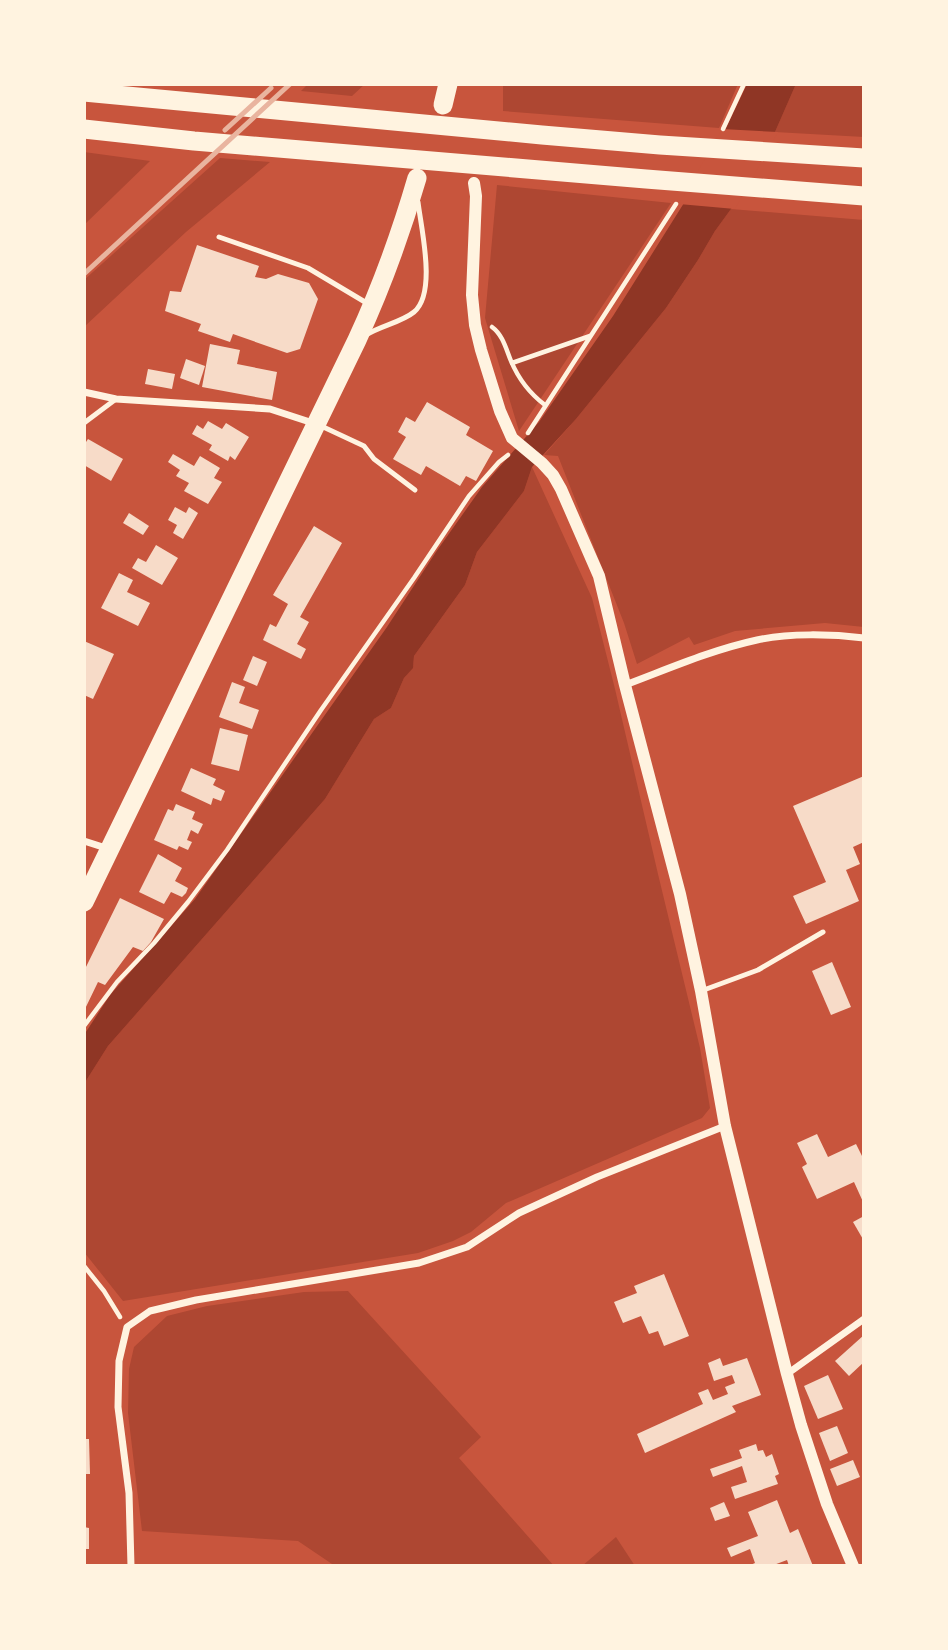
<svg xmlns="http://www.w3.org/2000/svg" width="948" height="1650" viewBox="0 0 948 1650" font-family="Jost,sans-serif">
<style>
.green{fill:#ae4732}
.water{fill:#8f3625}
.pier{fill:#c8553d}
.building{fill:#f7dbc8}
.lines{fill:none;stroke-linecap:round;stroke-linejoin:round}
.path{stroke:#fff3e0;stroke-width:4.5}
.service{stroke:#fff3e0;stroke-width:5}
.minor{stroke:#fff3e0;stroke-width:7}
.tertiary{stroke:#fff3e0;stroke-width:12}
.trunk{stroke:#fff3e0;stroke-width:19}
.rail{stroke:#e9b49f;stroke-width:5}
</style>
<rect width="100%" height="100%" fill="#c8553d"/>
<g class="green">
<path d="M308,84H365L352,96L301,91Z"/>
<path d="M503,84H738L719,128L503,111Z"/>
<path d="M796,84H864V137L775,132Z"/>
<path d="M84,152L150,161L84,225Z"/>
<path d="M220,158L270,162L186,232L84,327V280Z"/>
<path d="M497,185L671,203L519,431L485,318Z"/>
<path d="M731,209L864,220V627L825,623L735,631L694,645L689,637L637,664L624,623L558,456L544,455L576,419L666,308L698,260L715,231Z"/>
<path d="M532,467L592,598L615,689L658,874L700,1048L710,1108L702,1118L506,1203L471,1232L453,1241L418,1253L123,1301L84,1252V1084L108,1046L325,799L374,719L391,708L404,678L413,667L414,656L465,585L477,552L524,491Z"/>
<path d="M348,1291L481,1437L459,1458L554,1566H335L298,1541L142,1531L128,1413L129,1369L134,1347L167,1316L207,1306L304,1292Z"/>
<path d="M616,1537L635,1566H582Z"/>
</g>
<path class="water" d="M747,84H796L775,132L731,209L715,231L698,260L666,308L576,419L532,467L524,491L477,552L465,585L414,656L413,668L404,678L391,708L374,719L325,799L108,1046L84,1084V1035L110,995L195,899L387,627L436,552L482,487L539,422L613,316L684,203L726,128Z"/>
<path class="pier" d="M722,129L778,132L735,209L679,204Z"/>
<g class="building">
<path d="M197,245L259,266L255,277L266,279L278,274L309,283L318,299L300,349L287,353L233,334L230,342L198,331L201,324L165,311L170,291L181,292Z"/>
<path d="M210,344L240,350L237,364L277,372L272,400L202,387Z"/>
<path d="M186,359L205,366L199,385L180,378Z"/>
<path d="M148,369L175,374L172,389L145,384Z"/>
<path d="M427,402L470,427L466,435L493,451L476,481L466,476L460,486L426,466L421,475L393,459L406,437L398,432L406,417L415,422Z"/>
<path d="M208,421L222,429L226,423L249,437L235,460L230,456L228,461L209,450L212,445L192,434L197,425L203,429Z"/>
<path d="M88,439L123,459L111,481L84,465V445Z"/>
<path d="M173,454L194,466L200,456L220,468L214,478L222,482L208,504L184,491L189,483L176,476L180,470L168,462Z"/>
<path d="M175,507L186,513L189,507L198,513L183,539L173,533L177,525L168,520Z"/>
<path d="M129,513L149,526L143,535L123,523Z"/>
<path d="M314,526L342,543L300,617L309,622L297,644L306,649L301,659L263,640L270,624L276,627L288,604L273,595Z"/>
<path d="M156,545L178,558L162,585L132,568L138,558L146,562Z"/>
<path d="M119,573L133,580L127,592L150,603L138,626L101,608Z"/>
<path d="M84,641L114,654L93,699L84,695Z"/>
<path d="M253,656L267,662L257,686L243,680Z"/>
<path d="M232,682L245,687L239,703L259,710L252,729L219,717Z"/>
<path d="M220,728L248,735L239,771L211,764Z"/>
<path d="M191,768L216,779L213,785L225,791L221,801L213,798L211,805L181,791Z"/>
<path d="M864,776V842L853,847L860,864L846,870L859,901L806,924L793,896L826,882L793,806Z"/>
<path d="M176,804L195,812L192,819L203,824L198,834L191,830L187,840L192,842L188,850L179,846L177,850L154,840L168,809L173,811Z"/>
<path d="M158,854L182,868L175,881L188,888L186,893L182,897L171,892L164,904L139,892Z"/>
<path d="M120,898L164,919L151,942L143,951L133,947L105,985L98,982L84,1011V971Z"/>
<path d="M832,962L851,1007L831,1015L812,971Z"/>
<path d="M817,1134L828,1157L856,1144L864,1160V1204L854,1182L817,1199L802,1167L807,1164L797,1143Z"/>
<path d="M864,1216V1241L853,1222Z"/>
<path d="M664,1274L689,1336L664,1346L658,1331L649,1334L641,1316L623,1323L614,1302L637,1293L634,1286Z"/>
<path d="M864,1335V1362L849,1376L835,1361Z"/>
<path d="M720,1358L723,1366L747,1358L761,1395L732,1406L736,1412L645,1453L637,1434L703,1404L698,1393L708,1389L713,1400L728,1394L725,1387L735,1383L732,1375L714,1381L708,1363Z"/>
<path d="M828,1375L843,1409L818,1419L804,1386Z"/>
<path d="M837,1426L848,1453L830,1461L819,1433Z"/>
<path d="M84,1439H89L90,1474H84Z"/>
<path d="M756,1444L758,1451L763,1450L766,1457L772,1454L779,1474L775,1476L778,1484L735,1499L731,1487L747,1482L742,1466L713,1477L710,1469L742,1458L739,1450Z"/>
<path d="M853,1460L860,1477L837,1486L830,1469Z"/>
<path d="M777,1500L790,1533L798,1529L813,1566H789L787,1560L771,1566H748L755,1563L750,1549L731,1557L727,1548L758,1536L748,1512Z"/>
<path d="M724,1502L730,1516L715,1521L710,1508Z"/>
<path d="M84,1527L89,1528V1549H84Z"/>
</g>
<g class="lines">
<g class="path">
<path d="M723,129L744,84"/>
<path d="M492,327C503,335 506,349 511,361C519,380 529,393 545,405"/>
<path d="M512,363L590,336"/>
<path d="M528,433L676,204"/>
<path d="M84,1026L117,982L154,943L188,902L227,850L321,710L414,578L469,496L499,462L508,455"/>
<path d="M84,1266L104,1291L120,1317"/>
</g>
<g class="service">
<path d="M219,237L308,268L370,305"/>
<path d="M366,335C380,326 402,322 414,312C437,293 421,228 418,202"/>
<path d="M84,423L116,399"/>
<path d="M319,425L364,446L374,459L415,490"/>
<path d="M701,991L758,970L823,932"/>
</g>
<g class="minor">
<path d="M84,392L116,399L270,409L316,424"/>
<path d="M625,685C668,669 711,650 757,640C788,633 832,634 864,638"/>
<path d="M84,841L109,849"/>
<path d="M787,1374L864,1319"/>
<path d="M131,1566L129,1493L118,1407L119,1361L127,1327L150,1311L196,1300L419,1263L467,1247L519,1213L597,1177L725,1126"/>
</g>
<path class="tertiary" d="M474,183L476,196L472,295L475,325L481,350L500,411L512,438L542,463L553,475L561,489L599,576L625,685L680,894L701,991L725,1126L787,1374L801,1425L827,1504L853,1566"/>
<g class="trunk">
<path d="M84,92L542,135L660,145L864,158"/>
<path d="M443,105L448,84"/>
<path d="M84,129L194,141L646,179L864,196"/>
<path d="M84,902L357,340C381,288 401,233 417,178"/>
</g>
<g class="rail">
<path d="M225,130L271,88"/>
<path d="M84,274L290,84"/>
</g>
</g>
<rect width="948" height="1650" fill="none" stroke="#fff3e0" stroke-width="172"/>
</svg>
